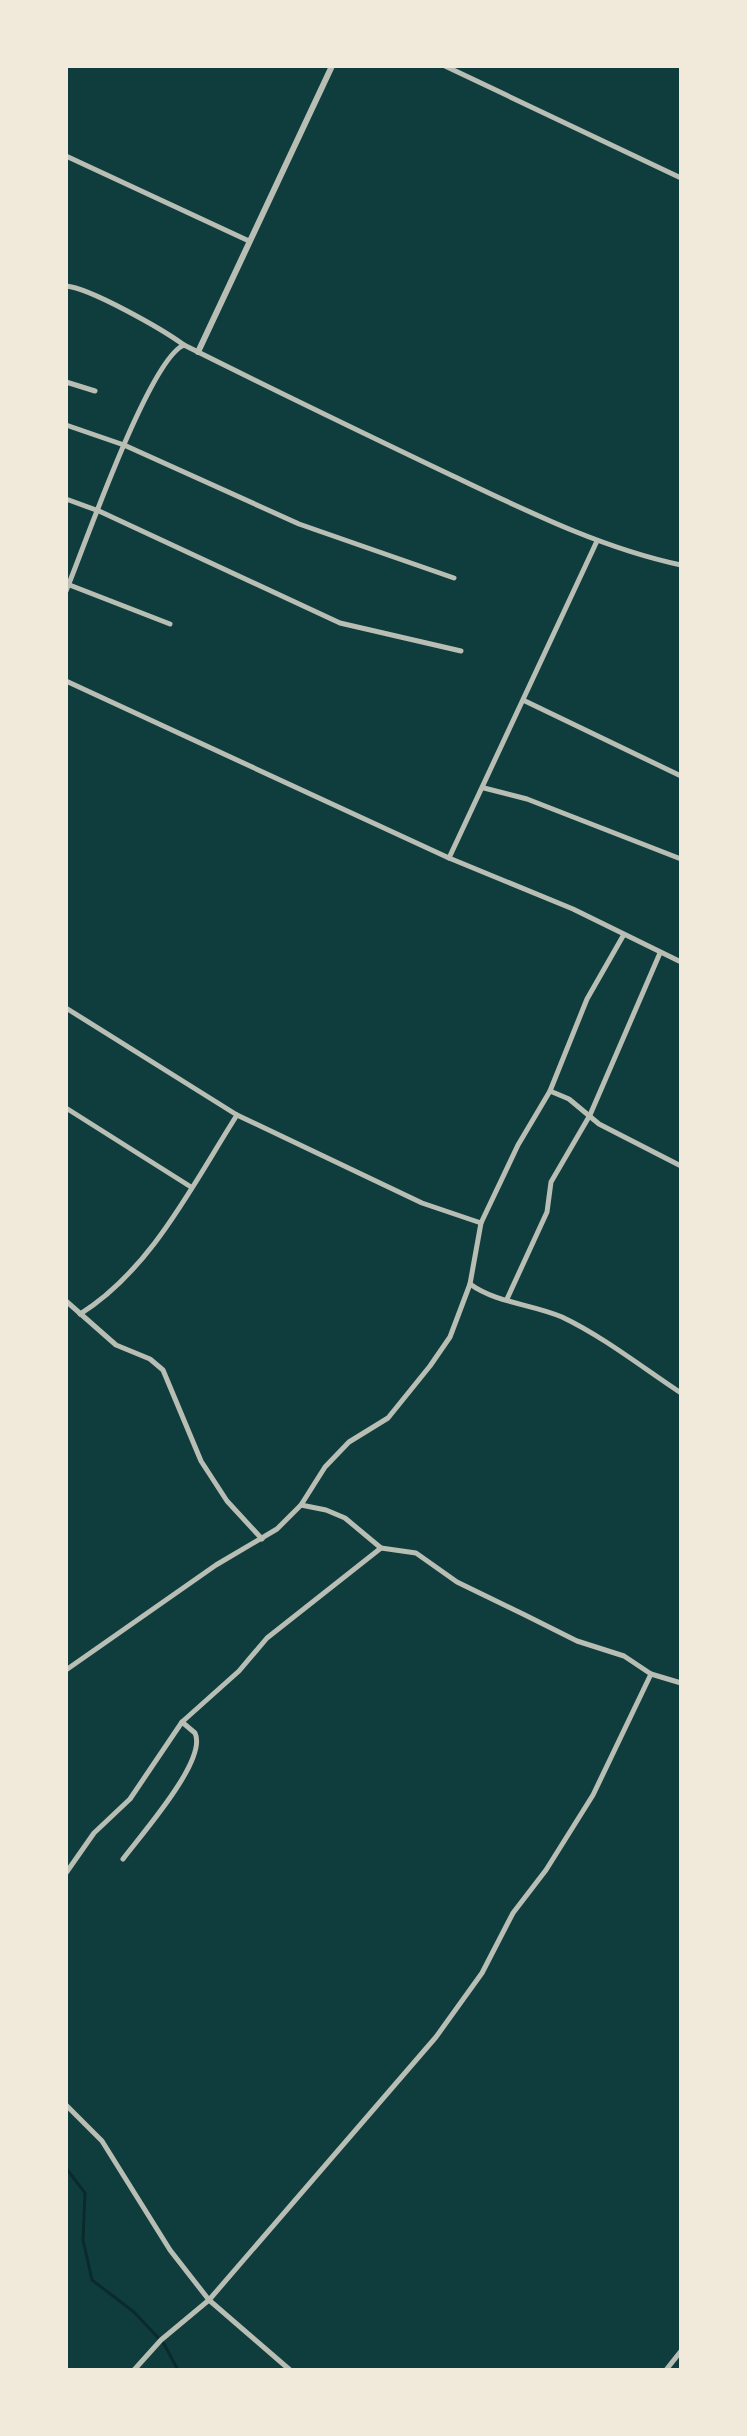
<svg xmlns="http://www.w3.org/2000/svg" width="747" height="2436" viewBox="0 0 747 2436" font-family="Montserrat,sans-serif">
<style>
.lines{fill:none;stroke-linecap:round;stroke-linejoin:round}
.stream{stroke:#0a2a2b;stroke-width:3}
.minor{stroke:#b8beb3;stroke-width:5}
.tertiary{stroke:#b8beb3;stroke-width:6}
</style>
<rect width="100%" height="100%" fill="#0f3d3e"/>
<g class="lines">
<path class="stream" d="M66,2168L85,2193L83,2240L92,2280L134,2312L164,2344L178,2370"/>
<g class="minor">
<path d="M445,66L681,178"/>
<path d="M66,156L249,241"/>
<path d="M66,286C90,288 162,329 184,345"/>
<path d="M66,382L95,391"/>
<path d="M66,425L124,445L299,524L454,578"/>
<path d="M66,499L99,511L340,623L461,651"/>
<path d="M67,584L170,624"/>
<path d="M66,591C84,548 149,359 184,345C272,389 363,433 453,476C527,511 601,548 681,565"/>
<path d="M66,681L449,858L573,909L681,962"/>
<path d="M525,701L681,776"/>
<path d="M484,788L527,799L681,859"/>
<path d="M449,858L597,541"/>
<path d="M66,1008L237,1115L422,1203L481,1223"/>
<path d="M550,1091L569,1099L599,1124L681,1166"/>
<path d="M66,1108L191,1187"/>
<path d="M470,1284C496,1303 532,1304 562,1317C604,1337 643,1368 681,1393"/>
<path d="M507,1299L547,1212L551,1182L590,1115L660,953"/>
<path d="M66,1301L116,1345L150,1359L163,1370L201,1461L227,1501L262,1539"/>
<path d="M80,1314C151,1270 193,1184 237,1115"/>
<path d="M301,1505L326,1510L345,1518L381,1548L416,1553L457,1582L525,1615L577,1641L624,1656L651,1674L681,1683"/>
<path d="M66,1670L216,1565L277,1529L301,1505L325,1467L349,1442L388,1418L430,1366L450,1337L470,1284L481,1223L518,1145L550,1091L587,999L623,936"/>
<path d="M123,1859C140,1836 208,1760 195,1733L182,1722"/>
<path d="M66,1873L94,1833L130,1799L182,1722L239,1671L267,1638L381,1548"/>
<path d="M66,2105L102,2141L170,2250L209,2300L290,2370"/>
<path d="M134,2370L161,2340L209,2300L436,2037L482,1973L513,1913L546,1870L593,1795L651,1674"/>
<path d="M666,2370L681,2351"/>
</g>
<path class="tertiary" d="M198,352L332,66"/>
</g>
<rect width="747" height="2436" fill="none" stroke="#f1e9da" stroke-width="136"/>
</svg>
